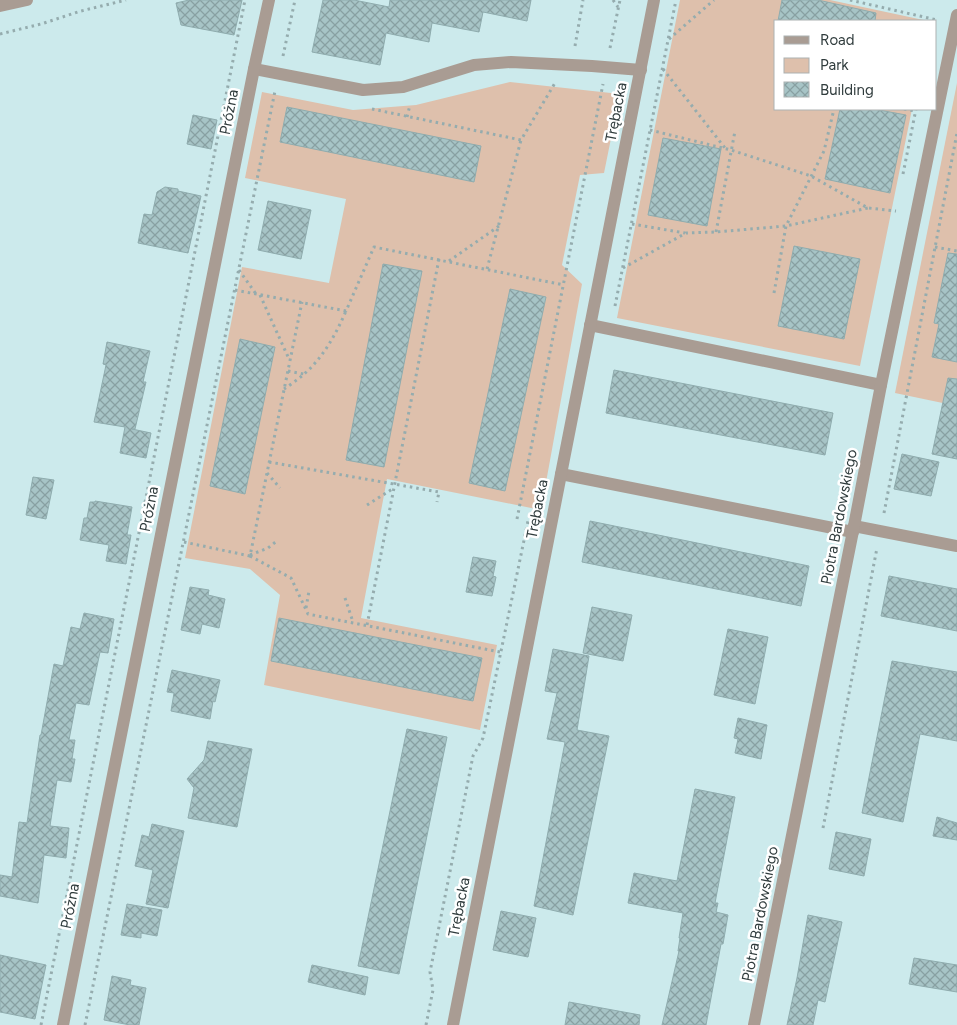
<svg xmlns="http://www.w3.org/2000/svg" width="957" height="1025" viewBox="0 0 957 1025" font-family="Figtree,sans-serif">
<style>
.green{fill:#dec0ac}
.building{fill:url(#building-cross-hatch);stroke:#8facae}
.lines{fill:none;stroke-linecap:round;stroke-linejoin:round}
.path{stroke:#95acae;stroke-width:3;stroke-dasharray:2.5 4;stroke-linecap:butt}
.minor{stroke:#a99c93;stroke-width:12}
.labels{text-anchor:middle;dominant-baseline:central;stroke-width:5;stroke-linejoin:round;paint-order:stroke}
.street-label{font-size:15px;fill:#303c3d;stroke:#fff}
</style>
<defs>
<pattern id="building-cross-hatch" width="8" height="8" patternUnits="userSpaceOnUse" patternTransform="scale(1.25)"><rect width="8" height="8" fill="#a7c4c6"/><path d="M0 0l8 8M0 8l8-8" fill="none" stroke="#88a0a2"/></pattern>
</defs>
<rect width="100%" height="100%" fill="#cceaec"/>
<g class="green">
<path d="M680,0H830L928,21H776V109H912L860,366L617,318Z"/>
<path d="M510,82L620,94L604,173L580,175L562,265L582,284L541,510L387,479L361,618L497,645L480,730L264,685L280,595L250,569L185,558L242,267L329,283L346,199L245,178L262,92L353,110L416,105Z"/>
<path d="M957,83V406L895,393Z"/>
</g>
<g class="building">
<path d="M189,0H242L234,35L181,25L176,3Z"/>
<path d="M323,0H354L389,7L390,0H531L527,21L483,12L479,32L432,23L429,42L386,33L380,65L312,52Z"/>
<path d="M782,0H818L876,13L875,21H778Z"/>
<path d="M287,107L481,146L474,182L280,142Z"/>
<path d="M840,109H874L906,115L890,193L825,179Z"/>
<path d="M193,115L217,120L211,149L187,144Z"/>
<path d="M663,138L721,149L707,226L648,215Z"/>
<path d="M165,187L178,189V191L201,196L188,253L138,243L144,214L152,215L157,192Z"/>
<path d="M268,201L311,210L301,259L258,250Z"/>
<path d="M794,246L860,259L844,339L778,326Z"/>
<path d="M948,253L957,254V362L932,357L939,324L934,323Z"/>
<path d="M383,264L422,271L384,467L346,460Z"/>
<path d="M510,289L546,297L505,491L469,483Z"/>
<path d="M240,339L275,347L245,494L210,486Z"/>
<path d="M107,342L150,351L143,382H146L135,429H132L151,433L146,458L120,453L125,427L94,422L106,365L103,364Z"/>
<path d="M614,370L833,413L825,455L606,413Z"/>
<path d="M948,378L957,379V459L932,454Z"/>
<path d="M902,454L939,462L931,496L894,489Z"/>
<path d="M33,477L54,480L46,519L26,515Z"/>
<path d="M95,501L132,507L127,535H131L126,564L106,561L109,545L80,540L84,518H87L90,502H95Z"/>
<path d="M590,521L809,566L801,606L582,562Z"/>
<path d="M473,557L496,561L493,576L496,577L492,596L466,592Z"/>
<path d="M889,576L957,589V631L881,616Z"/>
<path d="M190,587L209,590L208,595L225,599L219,628L202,624L200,634L181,630Z"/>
<path d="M592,607L632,615L623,661L583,653Z"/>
<path d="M84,613L114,619L108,653L100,652L89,705L76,703L69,740H75L72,759H75L71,782L57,780L50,826L69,828L66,858L44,855L38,903L0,896V875L12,877L19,822L27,823L40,735H41L54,664L63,666L71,627L80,629Z"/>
<path d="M279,618L482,658L473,701L271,661Z"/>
<path d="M728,629L768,637L755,704L714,695Z"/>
<path d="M553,649L589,656L577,730L609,736L573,915L534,906L565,742L547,739L557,693L545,691Z"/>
<path d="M892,661L957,672V741L920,734L903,822L862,813Z"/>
<path d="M172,670L220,680L215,702L213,701L210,719L171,711L174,693L167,692Z"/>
<path d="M738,718L767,725L761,759L735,753L738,739L734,738Z"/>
<path d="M407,729L447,737L399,974L358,966Z"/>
<path d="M208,741L252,749L237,827L188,818L194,788L187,779L204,760Z"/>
<path d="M695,789L735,797L715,903H718L716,912L728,915L723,944H721L706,1025H662L679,951H678L680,938H679L683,913L628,903L634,873L677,881Z"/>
<path d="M937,817L957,823V840L933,836Z"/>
<path d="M152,824L184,831L168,908L146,904L153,870L135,866L142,835L149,837Z"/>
<path d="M836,832L871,839L864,876L829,869Z"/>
<path d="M127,904L162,910L157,936L141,933V938L121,935Z"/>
<path d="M501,911L536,918L528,957L493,950Z"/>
<path d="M808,915L842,922L825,1002L818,1000L813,1025H787L797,978Z"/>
<path d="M0,955L46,965L35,1019L0,1012Z"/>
<path d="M914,958L957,965V992L909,984Z"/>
<path d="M312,965L368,977L365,995L308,982Z"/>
<path d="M112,976L131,980L130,985L146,988L139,1025H130L104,1020Z"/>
<path d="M569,1002L640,1015L639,1025H565Z"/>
</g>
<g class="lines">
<g class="path">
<path d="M613,0L618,7"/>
<path d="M850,0L937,20"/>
<path d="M0,34L41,24L81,11L126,0"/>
<path d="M669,39L714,0"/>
<path d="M575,46L583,0"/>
<path d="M610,48L620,0"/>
<path d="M283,56L295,0"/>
<path d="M663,69L725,148"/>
<path d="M372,109L521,140L555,83"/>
<path d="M904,109L915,111"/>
<path d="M407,117L410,105"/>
<path d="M650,130L731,150L811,176L868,208L896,211"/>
<path d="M903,174L916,109"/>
<path d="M632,224L685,233"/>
<path d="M716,232L735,131"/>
<path d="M935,247L957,251"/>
<path d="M449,261L499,226"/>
<path d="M623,268L686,233L716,232L786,226L868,208"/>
<path d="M487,269L521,140"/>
<path d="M239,270L256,294"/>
<path d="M235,290L346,311L374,247L564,285"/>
<path d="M774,293L786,226L824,151L834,109"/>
<path d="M260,295L289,359"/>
<path d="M615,306L676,0"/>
<path d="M288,371L304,374"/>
<path d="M284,389C290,385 297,380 303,375C323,358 336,334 346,311"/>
<path d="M269,462L439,492L437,502"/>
<path d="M267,473L280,488"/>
<path d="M367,505L394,488"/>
<path d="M884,513L957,133"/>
<path d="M517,519L603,84"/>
<path d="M184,542L250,556L302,302"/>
<path d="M250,555L268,548L278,540"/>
<path d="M250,556L291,578L308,614L500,652"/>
<path d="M345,598L353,622"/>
<path d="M306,608L309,591"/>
<path d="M367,625L439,259"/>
<path d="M823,828L877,548"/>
<path d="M41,1025L245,0"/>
<path d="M85,1025L275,91"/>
<path d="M426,1025L433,990L430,972L473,756L483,738L528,521"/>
</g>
<g class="minor">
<path d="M0,6L27,0"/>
<path d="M254,69L363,90L403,87L474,65L511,62L592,66L641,70"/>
<path d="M590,325L881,385"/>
<path d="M561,474L853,532"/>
<path d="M854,526L957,546"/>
<path d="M63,1025L254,69L269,0"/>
<path d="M453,1025L654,0"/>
<path d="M754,1025L854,526L881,385L957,15"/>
</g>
</g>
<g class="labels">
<g class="street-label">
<text transform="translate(229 112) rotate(-79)">Próżna</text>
<text transform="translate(616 112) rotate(-79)">Trębacka</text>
<text transform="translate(149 509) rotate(-79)">Próżna</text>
<text transform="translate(537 509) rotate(-79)">Trębacka</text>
<text transform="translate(839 517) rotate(-79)">Piotra Bardowskiego</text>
<text transform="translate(70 906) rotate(-79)">Próżna</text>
<text transform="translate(459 907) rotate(-79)">Trębacka</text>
<text transform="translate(760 914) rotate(-79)">Piotra Bardowskiego</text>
</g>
</g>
<rect x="774" y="20" width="162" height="90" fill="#ffffff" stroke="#acb1b1"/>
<rect x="784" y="36" width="25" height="8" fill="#a99c93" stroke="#acb1b1"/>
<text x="820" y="45" font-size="15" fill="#303c3d">Road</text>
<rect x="784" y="58" width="25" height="15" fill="#dec0ac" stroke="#acb1b1"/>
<text x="820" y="70" font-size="15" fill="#303c3d">Park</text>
<rect x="784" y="82" width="25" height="15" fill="url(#building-cross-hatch)" stroke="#acb1b1"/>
<text x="820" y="95" font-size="15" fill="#303c3d">Building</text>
</svg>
